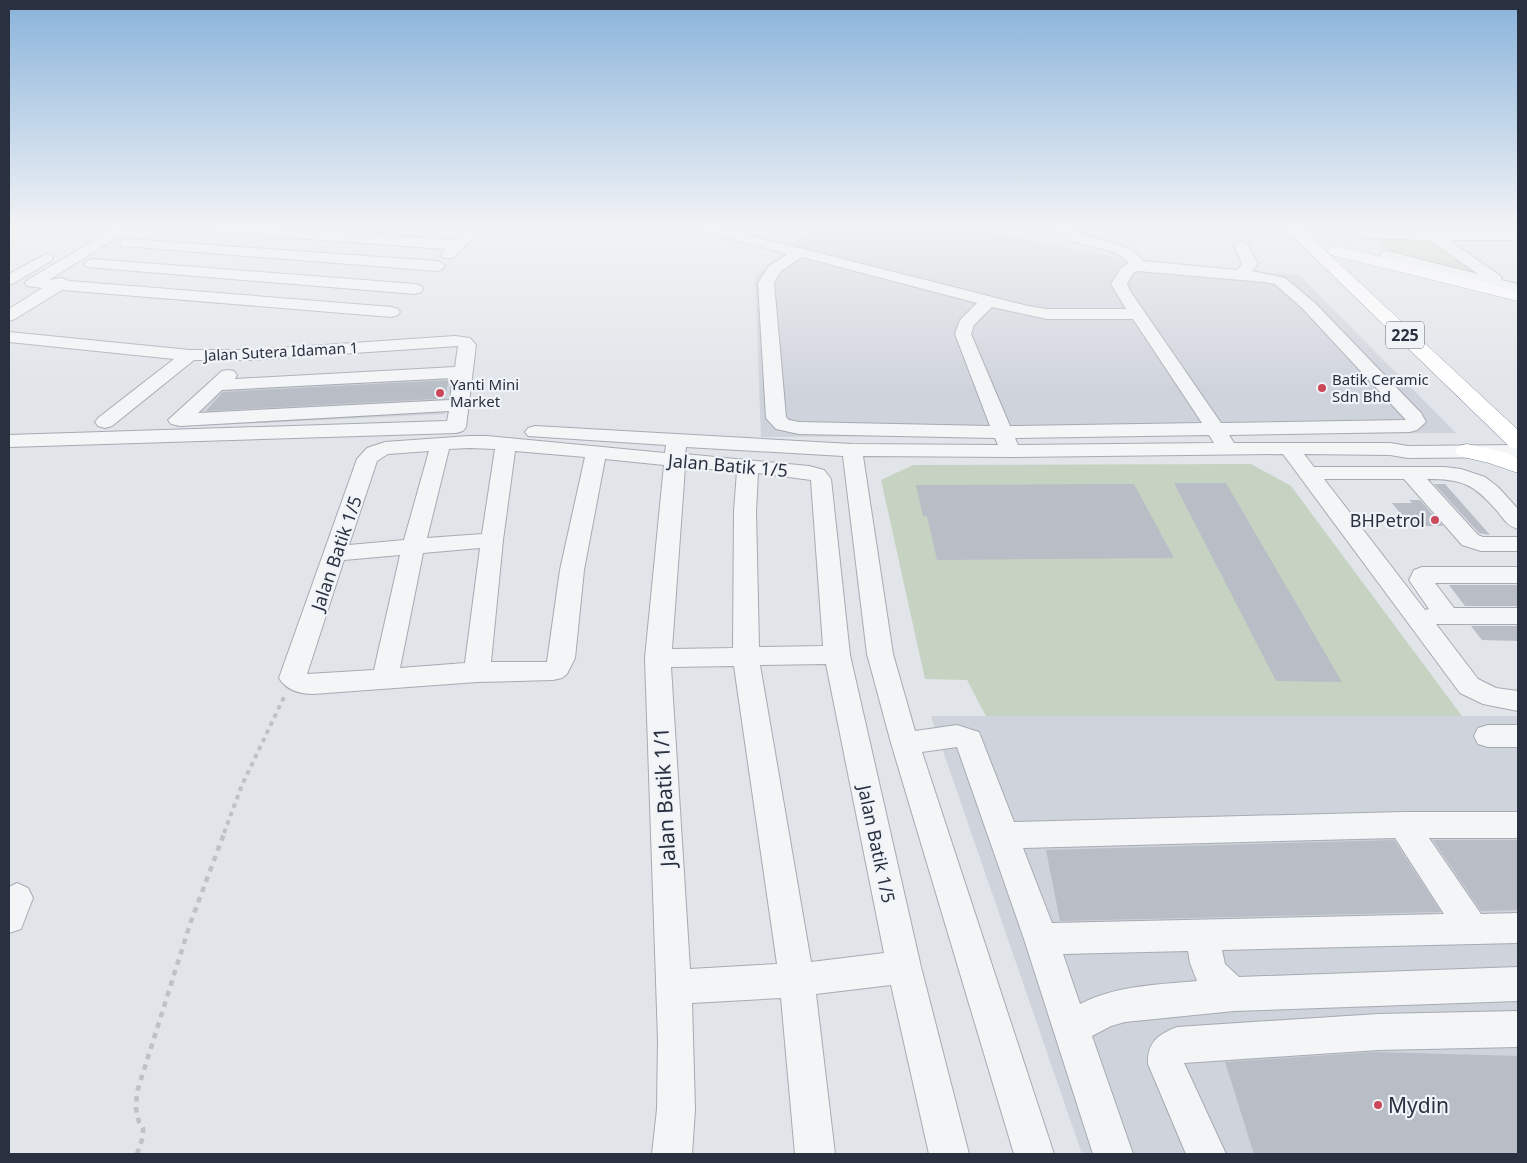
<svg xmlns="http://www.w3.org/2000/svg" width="1527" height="1163" viewBox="0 0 1527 1163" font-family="'Noto Sans',sans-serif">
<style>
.built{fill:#cfd3db}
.green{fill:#c6d3c2}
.building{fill:#b8bdc6}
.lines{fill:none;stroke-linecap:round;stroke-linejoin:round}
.minor-casing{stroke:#a6abb3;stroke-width:2}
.major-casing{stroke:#a0a8b4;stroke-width:1}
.highway-casing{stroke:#88919f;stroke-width:1}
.path-far1{stroke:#bec2c7;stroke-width:4;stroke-dasharray:4.5 4.5;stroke-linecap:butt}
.path{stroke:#bec2c7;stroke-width:4.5;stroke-dasharray:5.5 5.5;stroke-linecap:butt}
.minor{fill:#f3f5f7;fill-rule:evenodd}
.major{fill:#fff;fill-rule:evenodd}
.highway{fill:#fff;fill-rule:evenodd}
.poi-dot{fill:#cb495b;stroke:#f0f3f7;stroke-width:2}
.labels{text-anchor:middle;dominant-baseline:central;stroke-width:4.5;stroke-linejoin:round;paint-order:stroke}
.far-street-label{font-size:15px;fill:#293140;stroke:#f0f3f7}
.far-poi-label{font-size:15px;fill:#293140;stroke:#f0f3f7;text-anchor:start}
.shield{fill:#f0f3f7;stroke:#656b77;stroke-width:1}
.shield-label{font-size:16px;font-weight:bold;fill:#293140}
.street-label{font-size:18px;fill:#293140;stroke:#f0f3f7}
.poi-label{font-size:18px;fill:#293140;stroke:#f0f3f7;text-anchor:end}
.near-street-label{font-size:21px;fill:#293140;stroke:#f0f3f7}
.near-poi-label{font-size:21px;fill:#293140;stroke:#f0f3f7;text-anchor:start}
</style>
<rect width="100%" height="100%" fill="#e1e4e9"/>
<g class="built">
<path d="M811,228H973L1130,260L1299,275L1456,433L761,437L755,276Z"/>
<path d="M455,375L445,414L176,427L219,387Z"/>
<path d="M931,716H1518V1154H1082Z"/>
</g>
<g class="green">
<path d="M1372,237L1433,238L1495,282L1395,257Z"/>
<path d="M1251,464L1291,486L1462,716H986L967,680L925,679L881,480L913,465Z"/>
</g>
<g class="building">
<path d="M449,380L445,395L436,399L206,411L223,392Z"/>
<path d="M1174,483H1226L1342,682L1276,681Z"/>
<path d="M1134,484L1174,558L937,560L927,516H923L916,485Z"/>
<path d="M1434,484H1445L1490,535L1479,533Z"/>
<path d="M1409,500H1420L1443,526H1411L1392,503H1412Z"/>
<path d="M1449,585H1518V606H1465Z"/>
<path d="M1471,626H1518V641L1482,640Z"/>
<path d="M1394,840L1441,912L1060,921L1046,850Z"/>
<path d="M1433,840H1518V910L1481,911Z"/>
<path d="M1374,1052L1518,1056V1154H1254L1225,1062Z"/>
</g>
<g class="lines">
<defs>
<g id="minor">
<path d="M115,228H132L49,280L62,278L69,281L392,307L398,309L400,312L398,315L392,317L62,290L15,319L9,321V309L42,288L27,286L25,283L29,279Z"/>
<path d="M206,228H274L454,240L467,228H482L453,258H443L441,255L446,249L213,232Z"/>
<path d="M698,228H721L1028,306L1047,309H1126L1111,284L1122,267L1129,263C1113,243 1065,248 1051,228H1069L1082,234L1128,248L1136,253L1143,261L1237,270L1242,264L1234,245L1236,242H1246L1258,264L1252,271L1285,278L1315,303L1421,413L1426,422L1417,430L1410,432L1229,435L1234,443H1390L1408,446L1518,445V457L1408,458L1390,455L1304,454L1314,467H1444L1461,469L1485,477L1498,487L1518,509V529C1508,526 1504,520 1498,512C1474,484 1463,479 1427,479L1478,535L1483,537H1518V551H1481L1462,545L1404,479H1324L1425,610L1429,609L1409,580L1414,570L1422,567H1518V583H1435L1454,608H1518V624H1436L1478,679L1496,688L1518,691V711L1483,704L1460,693L1283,454L1010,457L863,456L893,654L915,731L957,725L979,732L1014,822L1403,812H1518V838H1429L1481,914L1518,913V943L1222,950L1225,964L1239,977L1518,967V1001L1234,1011L1125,1022L1111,1026L1092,1036L1133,1154H1093L1024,939L957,747L922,752L1054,1154H1014L891,743L867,654L843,456L686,447L685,454L809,466L824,470L831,479L850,655L921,967L969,1154H929L891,985L816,994L835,1154H795L781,998L692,1003L695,1109L692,1154H652L657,1109L658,1040L645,658L664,465L605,459L584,570L575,658L567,674L562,678L553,680L477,682L313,694C300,694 286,690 279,678L357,459L367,448L385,442L469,436H487L665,453L666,445L528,436L525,432L528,428L535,426L852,444L998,445L995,438L799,434L776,429L766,418L758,283L769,266L788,254L700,231ZM802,257L977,303L960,320L955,334L990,426L799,422L789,420L786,417L774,283L780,272ZM1138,271L1264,282L1275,284L1303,309L1406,420L1221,423L1130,291L1127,284L1133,273ZM992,307L1047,319H1133L1202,423L1010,426L971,334L974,325ZM1209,435L1214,443L1018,445L1015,438ZM469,448L495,449L482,534L427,538L449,449ZM429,451L404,540L349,545L377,461L388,454ZM515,451L585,457L560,570L547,662H491L503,540ZM685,467L737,471L734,511L733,648L672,649ZM758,473L811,480L823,646L759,647L756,511ZM480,548L465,663L400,668L423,553ZM400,555L374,670L307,674L344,560ZM826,664L884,953L811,962L760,665ZM734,666L777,964L690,969L671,667ZM1395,838L1444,914L1052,923L1023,848ZM1188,951L1190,963L1197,981C1157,985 1117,985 1080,1004L1063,954Z"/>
<path d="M855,228H871L864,232L857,231Z"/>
<path d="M1365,231L1518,232V240H1449L1499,275L1502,278L1501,280L1518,284V294L1382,258L1380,255L1382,252L1387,251L1478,274L1430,240L1360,238L1358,235L1360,232Z"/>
<path d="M127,239L437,261L442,263L445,266L442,269L437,271L122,246L120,243L122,240Z"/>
<path d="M46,254L51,255L53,258L51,261L14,283L9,285V274Z"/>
<path d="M92,259L415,284L421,286L423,289L421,292L415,294L87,267L84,264L87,261Z"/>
<path d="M9,332L190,350H249L455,336L470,338L476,345L466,427L463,431L456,433L9,447V435L447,421L449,411L180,426L171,424L168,420L222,371L228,370L234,371L237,375L235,379L455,367L458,346L249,360H194L112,426L105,428L98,426L95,422L98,418L174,359L9,342ZM453,378L450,400L198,413L222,390Z"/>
<path d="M1488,725H1518V747H1488L1478,744L1474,736L1478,728Z"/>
<path d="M17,883L28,888L33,898L21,929L9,933V887Z"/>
<path d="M1518,1011V1047L1378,1050L1184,1063L1226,1154H1186L1148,1064C1147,1042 1159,1034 1177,1027L1378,1014Z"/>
</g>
<path id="major" d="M1337,246L1518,291V301L1331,255L1328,251L1331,247Z"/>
<g id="highway">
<path d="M1284,228H1301L1518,430V449L1510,447Z"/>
<path d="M1467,444L1504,452L1518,458V473L1489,463L1459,456L1455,451L1459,446Z"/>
</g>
</defs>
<use href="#minor" class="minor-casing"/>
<use href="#major" class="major-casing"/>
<use href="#highway" class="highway-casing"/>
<path class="path-far1" d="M224,833L242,785L285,695"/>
<path class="path" d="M137,1154L143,1137V1128L139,1122L136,1109L137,1092L190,924L225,831"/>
<use href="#minor" class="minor"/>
<use href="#major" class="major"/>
<use href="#highway" class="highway"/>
</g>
<linearGradient id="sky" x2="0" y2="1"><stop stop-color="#89b3db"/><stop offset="0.58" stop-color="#f2f3f5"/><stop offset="1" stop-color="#f2f3f5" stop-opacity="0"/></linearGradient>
<rect width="1527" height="391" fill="url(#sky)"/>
<g class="poi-dot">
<circle cx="1322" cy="388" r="5"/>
<circle cx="440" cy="393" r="5"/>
<circle cx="1435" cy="520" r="5"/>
<circle cx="1378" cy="1105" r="5"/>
</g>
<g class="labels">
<g class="far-street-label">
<text transform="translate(281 351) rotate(-3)">Jalan Sutera Idaman 1</text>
</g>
<g class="far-poi-label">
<text x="1332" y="379">Batik Ceramic<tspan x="1332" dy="17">Sdn Bhd</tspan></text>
<text x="450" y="384">Yanti Mini<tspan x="450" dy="17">Market</tspan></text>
</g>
<rect class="shield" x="1386" y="321.5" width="38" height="27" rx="4"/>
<g class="shield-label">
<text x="1405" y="335">225</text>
</g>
<g class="street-label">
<text transform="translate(728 465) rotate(5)">Jalan Batik 1/5</text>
<text transform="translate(336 553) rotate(-71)">Jalan Batik 1/5</text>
<text transform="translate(877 844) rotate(78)">Jalan Batik 1/5</text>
</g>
<g class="poi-label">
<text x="1425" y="520">BHPetrol</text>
</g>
<g class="near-street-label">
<text transform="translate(664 797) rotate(-93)">Jalan Batik 1/1</text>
</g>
<g class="near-poi-label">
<text x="1388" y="1105">Mydin</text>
</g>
</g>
<rect width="1527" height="1163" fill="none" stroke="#293140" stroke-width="20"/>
</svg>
